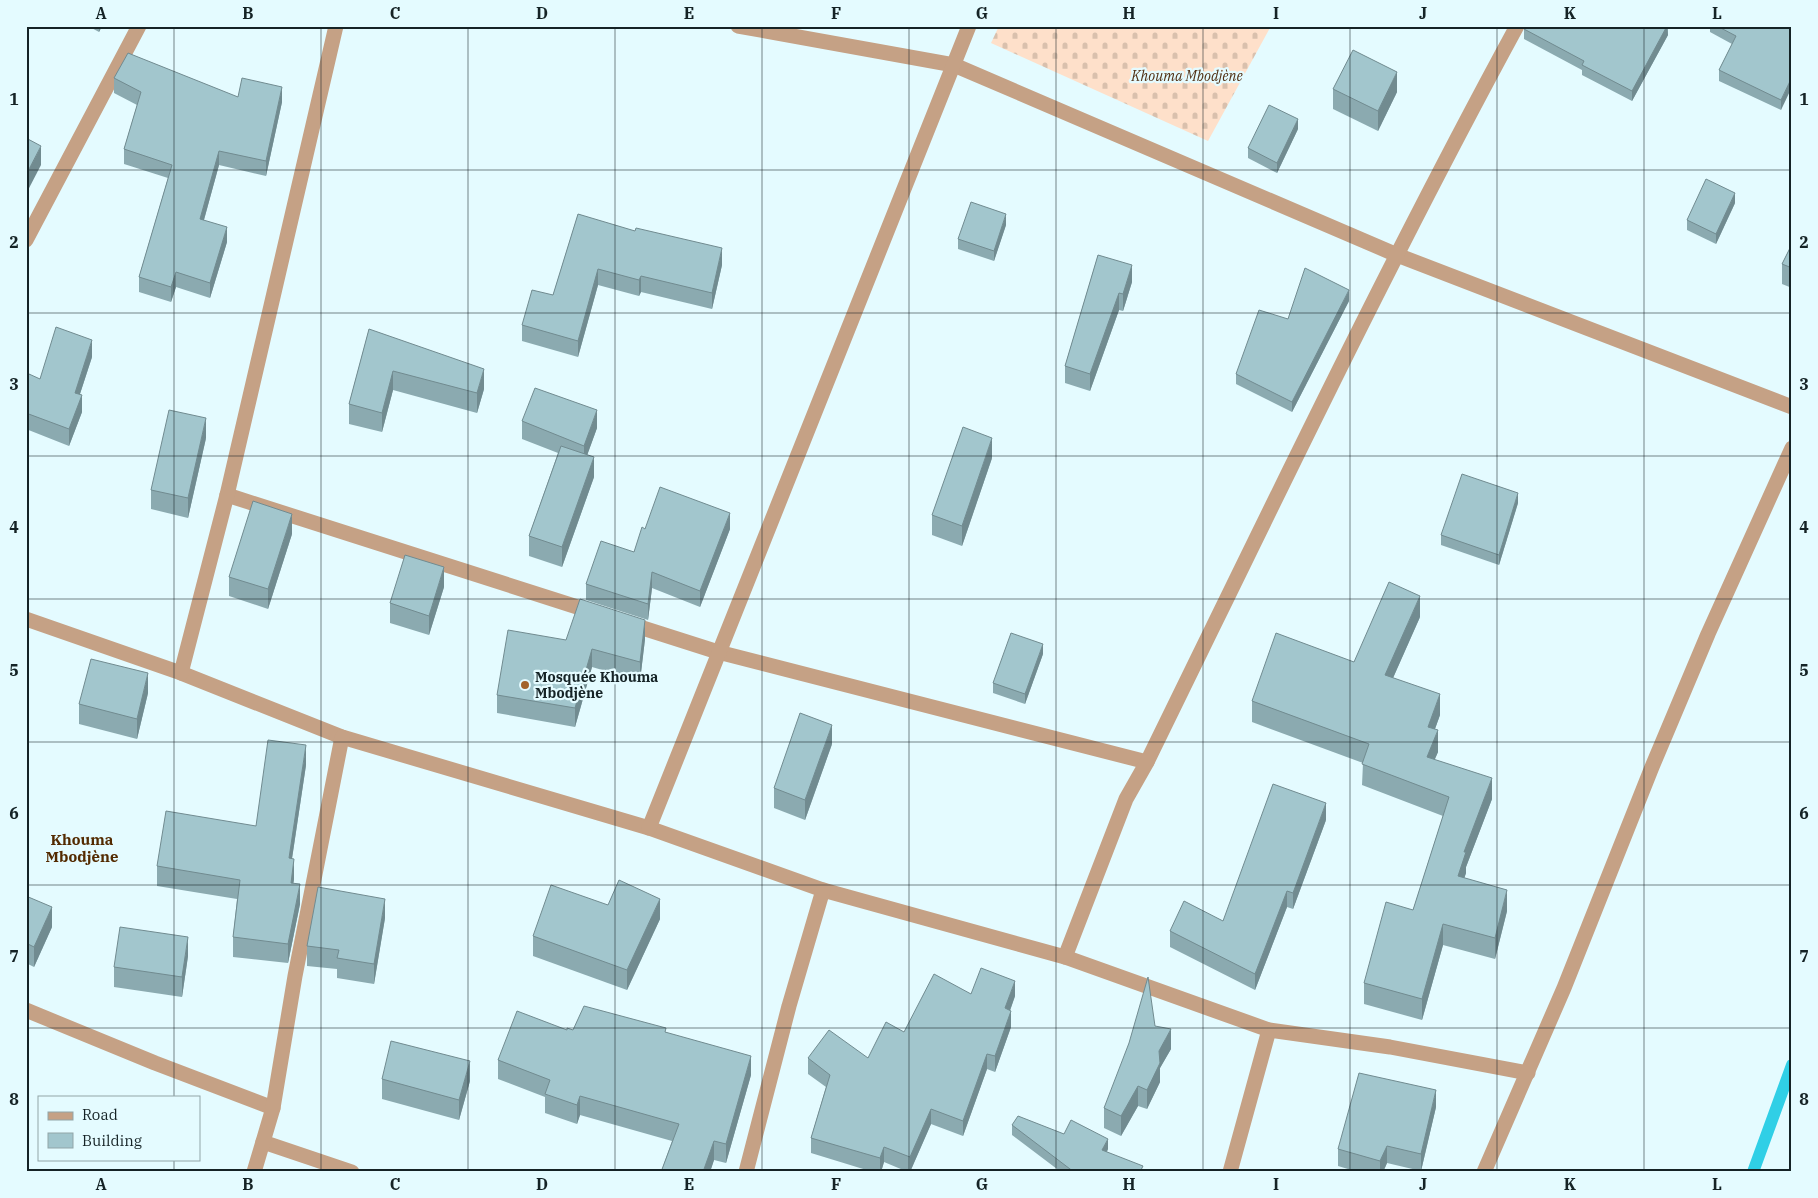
<svg xmlns="http://www.w3.org/2000/svg" width="1818" height="1198" viewBox="0 0 1818 1198" font-family="'IBM Plex Serif',serif">
<style>
.cemetery{fill:url(#cemetery-stones)}
.lines{fill:none;stroke-linecap:round;stroke-linejoin:round}
.stream{stroke:#30cfe6;stroke-width:12}
.street{stroke:#c5a185;stroke-width:15}
.wall{fill:#8baab0}
.shaded-wall{fill:#718b90}
.building{fill:#a2c6cd;stroke:#718b90}
.grid{fill:none;stroke:#152326;stroke-width:1;stroke-opacity:0.55}
.poi-dot{fill:#a2632b;stroke:#e4fbff;stroke-width:2}
.labels{text-anchor:middle;dominant-baseline:central;stroke-width:4.5;stroke-linejoin:round;paint-order:stroke}
.park-label{font-size:14px;font-style:italic;fill:#523115;stroke:#e4fbff}
.poi-label{font-size:14px;font-weight:bold;fill:#152326;stroke:#e4fbff;text-anchor:start}
.neighbourhood-label{font-size:15px;font-weight:bold;fill:#532a00;stroke:#e4fbff}
.neatline{fill:none;stroke:#152326;stroke-width:2}
.grid-label{font-size:16px;text-anchor:middle;font-weight:bold;fill:#152326}
</style>
<defs>
<pattern id="cemetery-stones" width="16" height="16" patternUnits="userSpaceOnUse" patternTransform="scale(1.25)"><rect width="16" height="16" fill="#fee0ca"/><path d="M2 7V4a2 2 0 0 1 4 0v3zM10 15v-3a2 2 0 0 1 4 0v3z" fill="#d9c0ad"/></pattern>
</defs>
<rect width="100%" height="100%" fill="#e4fbff"/>
<path class="cemetery" d="M999,26H1271L1208,141L991,43Z"/>
<g class="lines">
<path class="stream" d="M1753,1172L1792,1065"/>
<g class="street">
<path d="M738,26L954,65L1397,255L1792,407"/>
<path d="M26,240L139,26"/>
<path d="M227,495L596,613"/>
<path d="M26,619L181,673L342,737L649,828L823,890L1065,957L1269,1030L1390,1047L1528,1073"/>
<path d="M627,623L718,652L1147,762"/>
<path d="M181,673L227,495L336,26"/>
<path d="M649,828L969,26"/>
<path d="M1065,957L1126,799L1147,762C1268,515 1386,267 1517,26"/>
<path d="M26,1010L155,1063L273,1108"/>
<path d="M263,1142L352,1172"/>
<path d="M254,1172L273,1108L295,976L342,737"/>
<path d="M746,1172L789,1006L823,890"/>
<path d="M1230,1172L1269,1030"/>
<path d="M1484,1172L1564,988L1652,767L1708,634L1792,448"/>
</g>
</g>
<g class="wall">
<path d="M88,26H102L99,32Z"/>
<path d="M1668,26V35L1632,101L1582,75V70L1524,39V29Z"/>
<path d="M1710,26H1792L1781,110L1719,81V70L1732,44L1710,32Z"/>
<path d="M114,78L238,97L282,102L266,176L219,165L204,220L227,242L210,298L176,287L171,302L139,292V277L168,178L124,164V149L137,105L114,93Z"/>
<path d="M1333,89L1397,92L1378,131L1333,109Z"/>
<path d="M1298,129L1277,173L1248,158V148Z"/>
<path d="M1735,203L1716,244L1687,230V220Z"/>
<path d="M578,214L722,265L712,309L641,292L639,296L598,285L578,357L522,341V325L553,295Z"/>
<path d="M1006,225L994,261L958,249V239Z"/>
<path d="M1792,244V288L1782,284V264Z"/>
<path d="M1098,255L1132,282L1123,311L1119,310L1090,391L1065,383V366Z"/>
<path d="M1349,301L1292,412L1236,384V374L1288,319Z"/>
<path d="M369,329L484,389L477,413L393,390L382,432L349,424V404Z"/>
<path d="M92,357L80,394L82,412L69,446L26,429V381L40,379Z"/>
<path d="M522,421L597,428L587,455L594,477L562,567L529,556V536L558,453L522,439Z"/>
<path d="M206,438L188,518L151,509V490Z"/>
<path d="M992,458L962,546L932,535V515Z"/>
<path d="M1518,503L1499,565L1441,545V535Z"/>
<path d="M645,529H730L700,607L652,588L648,620L586,600V584L634,552Z"/>
<path d="M292,534L268,609L229,596V577Z"/>
<path d="M444,587L429,635L390,623V603Z"/>
<path d="M1420,617L1393,678L1440,715L1435,729L1438,752L1434,760L1492,799L1466,867V873L1464,878L1507,911L1495,959L1443,945L1422,1020L1364,1004V983L1413,910L1443,816L1362,785L1363,763L1252,722V701L1354,662Z"/>
<path d="M645,639L640,681L592,667L575,727L497,713V695L566,640Z"/>
<path d="M1043,654L1025,704L993,693V683Z"/>
<path d="M148,693L137,739L79,724V704Z"/>
<path d="M832,744L805,820L774,808V788Z"/>
<path d="M306,765L292,859L294,879L293,883L300,904L288,963L233,957V937L237,899L157,886V866L256,826Z"/>
<path d="M1326,820L1293,909L1287,907L1255,990L1170,947V931L1223,921Z"/>
<path d="M26,896L52,927L34,967L26,963Z"/>
<path d="M608,905L660,919L627,990L533,956V936Z"/>
<path d="M385,918L374,984L337,978V969L307,966V946Z"/>
<path d="M188,956L182,997L114,987V967Z"/>
<path d="M971,994L1015,996L1010,1011L1011,1027L995,1072L987,1069L963,1136L931,1124L910,1172H908L884,1162L881,1172H873L811,1153V1138L826,1087L808,1074V1058H868Z"/>
<path d="M1155,1026L1171,1049L1160,1068V1082L1147,1109L1138,1106L1121,1136L1104,1128V1108Z"/>
<path d="M567,1030L666,1032L751,1075L726,1163L714,1160L710,1172H661L672,1141L580,1115L577,1124L545,1113V1097L498,1079V1060Z"/>
<path d="M382,1079L470,1081L459,1120L382,1099Z"/>
<path d="M1436,1107L1421,1171L1387,1163L1383,1172H1358L1338,1166V1149Z"/>
<path d="M1012,1125L1064,1134L1108,1149L1107,1152L1143,1172H1061L1012,1135Z"/>
</g>
<g class="shaded-wall">
<path d="M99,26H102L99,32Z"/>
<path d="M1667,26L1668,35L1632,101V91Z"/>
<path d="M1397,72V92L1378,131V111Z"/>
<path d="M1792,77V87L1781,110V100Z"/>
<path d="M282,87V102L266,176V161Z"/>
<path d="M1298,119V129L1277,173V163Z"/>
<path d="M41,146V165L26,194V175Z"/>
<path d="M219,151V165L200,234V219Z"/>
<path d="M1735,193V203L1716,244V234Z"/>
<path d="M1006,214V225L994,261V251Z"/>
<path d="M227,227V242L210,298V283Z"/>
<path d="M722,248V265L712,309V293Z"/>
<path d="M1132,265V282L1123,311V294Z"/>
<path d="M598,269V285L578,357V341Z"/>
<path d="M176,272V287L171,302V287Z"/>
<path d="M641,276V292L639,296V280Z"/>
<path d="M1349,290V301L1292,412V402Z"/>
<path d="M1119,293V310L1090,391V374Z"/>
<path d="M92,340V357L75,409V393Z"/>
<path d="M484,369V389L477,413V393Z"/>
<path d="M393,371V390L382,432V413Z"/>
<path d="M82,395V412L69,446V429Z"/>
<path d="M597,410V428L584,464V446Z"/>
<path d="M206,418V438L188,518V498Z"/>
<path d="M992,438V458L962,546V526Z"/>
<path d="M594,457V477L562,567V547Z"/>
<path d="M1518,493V503L1499,565V555Z"/>
<path d="M730,513V529L700,607V591Z"/>
<path d="M292,514V534L268,609V589Z"/>
<path d="M444,567V587L429,635V616Z"/>
<path d="M652,572V588L648,620V604Z"/>
<path d="M1420,596V617L1385,696V675Z"/>
<path d="M645,620V639L640,681V662Z"/>
<path d="M1043,644V654L1025,704V694Z"/>
<path d="M592,649V667L575,727V708Z"/>
<path d="M148,673V693L137,739V719Z"/>
<path d="M1440,694V715L1428,748V727Z"/>
<path d="M832,725V744L805,820V800Z"/>
<path d="M1438,730V752L1427,778V757Z"/>
<path d="M306,745V765L289,878V858Z"/>
<path d="M1492,778V799L1466,867V873L1458,898V876L1464,852Z"/>
<path d="M1326,803V820L1293,909V893Z"/>
<path d="M294,859V879L291,902V883Z"/>
<path d="M300,884V904L288,963V944Z"/>
<path d="M1507,890V911L1495,959V938Z"/>
<path d="M1287,891V907L1255,990V974Z"/>
<path d="M385,899V918L374,984V964Z"/>
<path d="M660,899V919L627,990V970Z"/>
<path d="M52,907V927L34,967V947Z"/>
<path d="M1443,924V945L1422,1020V999Z"/>
<path d="M188,937V956L182,997V977Z"/>
<path d="M1015,981V996L1005,1024V1008Z"/>
<path d="M1011,1011V1027L995,1072V1056Z"/>
<path d="M1171,1029V1049L1160,1068V1082L1147,1109V1090L1159,1051Z"/>
<path d="M987,1054V1069L963,1136V1121Z"/>
<path d="M751,1056V1075L726,1163V1144Z"/>
<path d="M470,1061V1081L459,1120V1100Z"/>
<path d="M1138,1086V1106L1121,1136V1116Z"/>
<path d="M1436,1090V1107L1421,1171V1154Z"/>
<path d="M580,1096V1115L577,1124V1105Z"/>
<path d="M931,1109V1124L910,1172V1157Z"/>
<path d="M1108,1139V1149L1102,1160V1150Z"/>
<path d="M714,1141V1160L710,1172H703Z"/>
<path d="M1387,1146V1163L1383,1172H1380V1161Z"/>
<path d="M884,1147V1162L881,1172H880V1158Z"/>
</g>
<g class="building">
<path d="M1525,26H1667L1632,91L1582,65L1584,61L1524,29Z"/>
<path d="M1717,26H1792V77L1781,100L1719,70L1736,36Z"/>
<path d="M1353,50L1397,72L1378,111L1333,89Z"/>
<path d="M128,53L238,97L242,78L282,87L266,161L219,151L200,219L227,227L210,283L176,272L171,287L139,277L172,165L124,149L141,92L114,78Z"/>
<path d="M1269,105L1298,119L1277,163L1248,148Z"/>
<path d="M26,138L41,146L26,175Z"/>
<path d="M1706,179L1735,193L1716,234L1687,220Z"/>
<path d="M971,202L1006,214L994,251L958,239Z"/>
<path d="M578,214L635,231L636,228L722,248L712,293L641,276L639,280L598,269L578,341L522,325L532,290L553,295Z"/>
<path d="M1792,244V268L1782,264Z"/>
<path d="M1098,255L1132,265L1123,294L1119,293L1090,374L1065,366Z"/>
<path d="M1305,268L1349,290L1292,402L1236,374L1259,310L1288,319Z"/>
<path d="M56,327L92,340L75,393L82,395L69,429L26,413V381L29,374L40,379Z"/>
<path d="M369,329L484,369L477,393L393,371L382,413L349,404Z"/>
<path d="M535,388L597,410L584,446L522,421Z"/>
<path d="M169,410L206,418L188,498L151,490Z"/>
<path d="M963,427L992,438L962,526L932,515Z"/>
<path d="M561,446L594,457L562,547L529,536Z"/>
<path d="M1462,474L1518,493L1499,555L1441,535Z"/>
<path d="M660,487L730,513L700,591L652,572L648,604L586,584L601,541L634,552L642,527L645,529Z"/>
<path d="M253,501L292,514L268,589L229,577Z"/>
<path d="M405,555L444,567L429,616L390,603Z"/>
<path d="M1389,582L1420,596L1385,675L1440,694L1428,727L1438,730L1427,757L1492,778L1464,852H1466L1458,876L1507,890L1495,938L1443,924L1422,999L1364,983L1386,902L1413,910L1449,797L1362,764L1369,744L1252,701L1276,633L1354,662Z"/>
<path d="M580,599L645,620L640,662L592,649L575,708L497,695L508,630L566,640Z"/>
<path d="M1011,633L1043,644L1025,694L993,683Z"/>
<path d="M91,659L148,673L137,719L79,704Z"/>
<path d="M800,713L832,725L805,800L774,788Z"/>
<path d="M268,740L306,745L289,858L294,859L291,883L300,884L288,944L233,937L240,880L157,866L166,811L256,826Z"/>
<path d="M1273,784L1326,803L1293,893L1287,891L1255,974L1170,931L1184,901L1223,921Z"/>
<path d="M619,880L660,899L627,970L533,936L551,885L608,905Z"/>
<path d="M318,887L385,899L374,964L337,958L339,950L307,946Z"/>
<path d="M26,896L52,907L34,947L26,943Z"/>
<path d="M120,927L188,937L182,977L114,967Z"/>
<path d="M981,968L1015,981L1005,1008L1011,1011L995,1056L987,1054L963,1121L931,1109L910,1157L884,1147L880,1158L811,1138L830,1075L808,1058L829,1030L868,1058L886,1022L904,1032L934,974L971,994Z"/>
<path d="M1148,977L1155,1026L1171,1029L1159,1051L1160,1063L1147,1090L1138,1086L1121,1116L1104,1108L1129,1043Z"/>
<path d="M584,1006L666,1028L665,1032L751,1056L726,1144L714,1141L703,1172H661L679,1124L580,1096L577,1105L545,1094L550,1080L498,1060L517,1011L567,1030V1028L573,1030Z"/>
<path d="M391,1041L470,1061L459,1100L382,1079Z"/>
<path d="M1359,1073L1436,1090L1421,1154L1387,1146L1380,1161L1338,1149Z"/>
<path d="M1018,1116L1064,1134L1071,1120L1108,1139L1102,1150L1143,1166L1140,1172H1074L1012,1125Z"/>
</g>
<path class="grid" d="M174,26V1097M321,26V1172M468,26V1172M615,26V1172M762,26V1172M909,26V1172M1056,26V1172M1203,26V1172M1350,26V1172M1497,26V1172M1644,26V1172M26,170H1792M26,313H1792M26,456H1792M26,599H1792M26,742H1792M26,885H1792M26,1028H1792M174,1159V1172"/>
<circle class="poi-dot" cx="525" cy="685" r="5"/>
<g class="labels">
<g class="park-label">
<text x="1187" y="76">Khouma Mbodjène</text>
</g>
<g class="poi-label">
<text x="535" y="677">Mosquée Khouma<tspan x="535" dy="16">Mbodjène</tspan></text>
</g>
<g class="neighbourhood-label">
<text x="82" y="839">Khouma<tspan x="82" dy="17">Mbodjène</tspan></text>
</g>
</g>
<rect width="1818" height="1198" fill="none" stroke="#e4fbff" stroke-width="55"/>
<rect x="38" y="1096" width="162" height="65" fill="#e4fbff" stroke="#91a5a8"/>
<rect x="48" y="1112" width="25" height="8" fill="#c5a185" stroke="#91a5a8"/>
<text x="82" y="1120" font-size="15" fill="#152326">Road</text>
<rect x="48" y="1133" width="25" height="15" fill="#a2c6cd" stroke="#91a5a8"/>
<text x="82" y="1146" font-size="15" fill="#152326">Building</text>
<rect x="28" y="28" width="1762" height="1142" class="neatline"/>
<g class="grid-label">
<text x="101" y="19">A</text>
<text x="248" y="19">B</text>
<text x="395" y="19">C</text>
<text x="542" y="19">D</text>
<text x="689" y="19">E</text>
<text x="836" y="19">F</text>
<text x="982" y="19">G</text>
<text x="1129" y="19">H</text>
<text x="1276" y="19">I</text>
<text x="1423" y="19">J</text>
<text x="1570" y="19">K</text>
<text x="1717" y="19">L</text>
<text x="14" y="105">1</text>
<text x="1804" y="105">1</text>
<text x="14" y="248">2</text>
<text x="1804" y="248">2</text>
<text x="14" y="390">3</text>
<text x="1804" y="390">3</text>
<text x="14" y="533">4</text>
<text x="1804" y="533">4</text>
<text x="14" y="676">5</text>
<text x="1804" y="676">5</text>
<text x="14" y="819">6</text>
<text x="1804" y="819">6</text>
<text x="14" y="962">7</text>
<text x="1804" y="962">7</text>
<text x="14" y="1105">8</text>
<text x="1804" y="1105">8</text>
<text x="101" y="1190">A</text>
<text x="248" y="1190">B</text>
<text x="395" y="1190">C</text>
<text x="542" y="1190">D</text>
<text x="689" y="1190">E</text>
<text x="836" y="1190">F</text>
<text x="982" y="1190">G</text>
<text x="1129" y="1190">H</text>
<text x="1276" y="1190">I</text>
<text x="1423" y="1190">J</text>
<text x="1570" y="1190">K</text>
<text x="1717" y="1190">L</text>
</g>
</svg>
